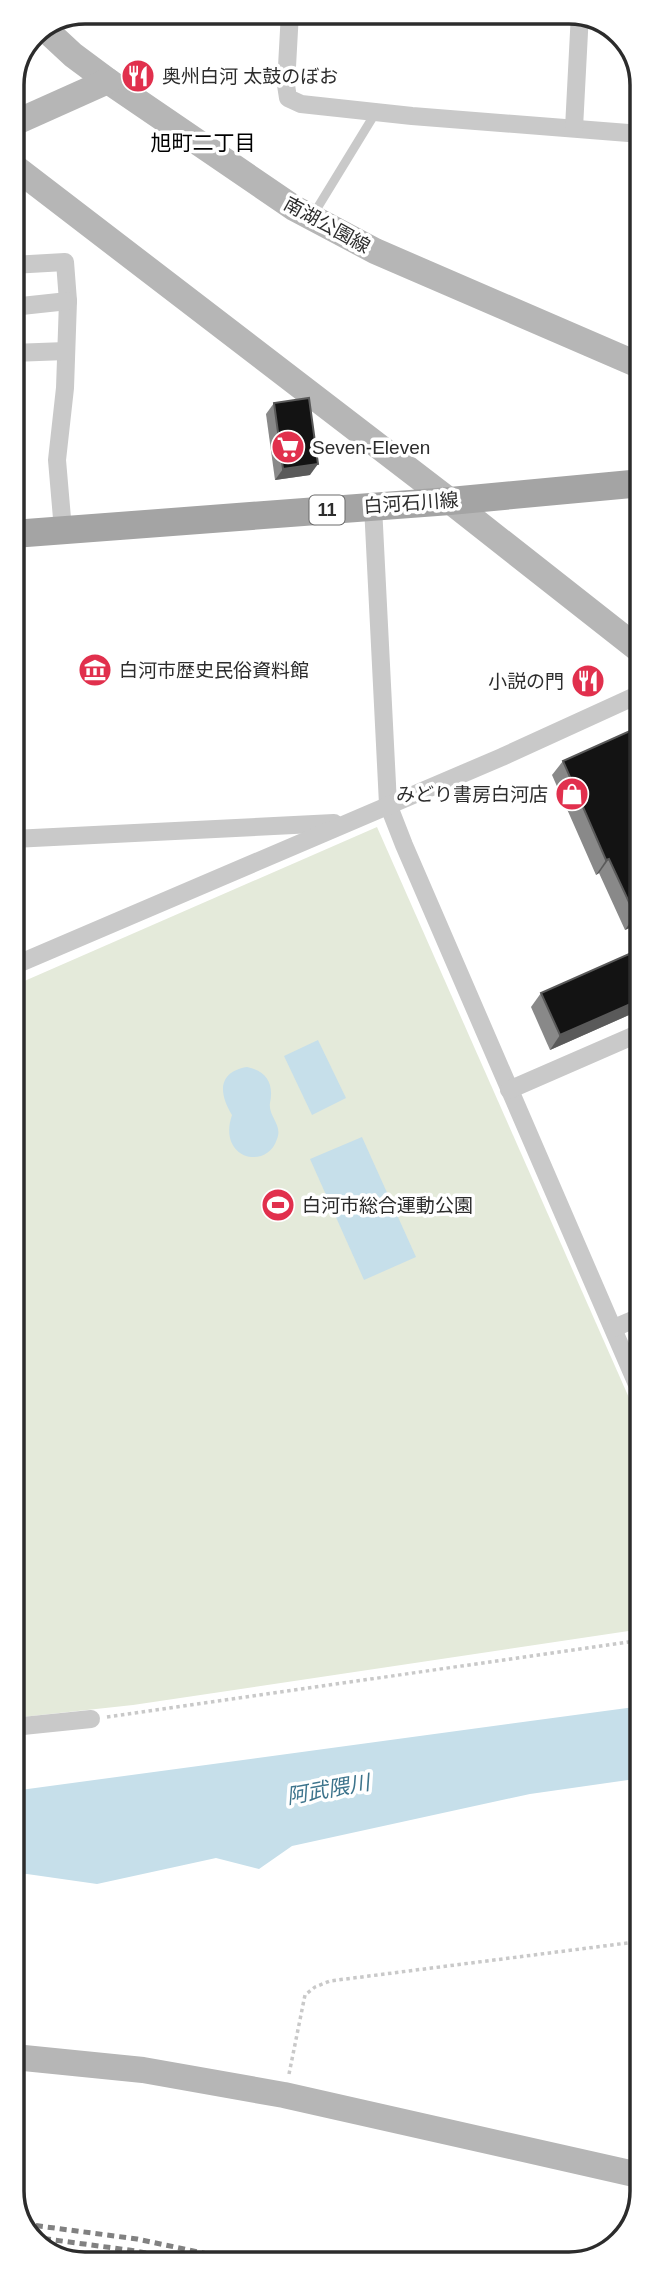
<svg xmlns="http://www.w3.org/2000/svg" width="655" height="2277" viewBox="0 0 655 2277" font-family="Helvetica,'Noto Sans JP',sans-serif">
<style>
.green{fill:#e4eada}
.water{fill:#c6dfea}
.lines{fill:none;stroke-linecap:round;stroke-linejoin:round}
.path{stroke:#c9c9c9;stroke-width:3.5;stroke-dasharray:3.5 3.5;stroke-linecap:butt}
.lane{stroke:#c9c9c9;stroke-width:9}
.street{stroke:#c9c9c9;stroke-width:18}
.secondary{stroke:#b6b6b6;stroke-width:26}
.primary{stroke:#a4a4a4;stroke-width:28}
.rail{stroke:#818181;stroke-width:5;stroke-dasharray:7 5;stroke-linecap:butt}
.wall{fill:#898989}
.shaded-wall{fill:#5a5a5a}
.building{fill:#131313;stroke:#5a5a5a;stroke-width:2}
.labels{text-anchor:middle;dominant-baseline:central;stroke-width:7;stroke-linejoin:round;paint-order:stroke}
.shield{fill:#fff;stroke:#6b6b6b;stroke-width:2}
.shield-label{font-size:18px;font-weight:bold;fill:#2c2c2c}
.poi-label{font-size:19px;fill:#2c2c2c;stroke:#fff;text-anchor:start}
.street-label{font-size:19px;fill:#2c2c2c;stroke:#fff}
.neighbourhood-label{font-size:21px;fill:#000;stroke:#fff}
.water-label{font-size:21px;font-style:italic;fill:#3d748c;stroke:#fff}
.rim{fill:none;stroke:#2c2c2c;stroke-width:3.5}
</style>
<rect width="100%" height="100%" fill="#fff"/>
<path class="green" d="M377,827L641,1425L642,1629L133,1705L13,1718V986Z"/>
<g class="water">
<path d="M318,1040L346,1098L312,1115L284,1056Z"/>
<path d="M247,1067C267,1071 274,1084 270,1103C268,1116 283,1125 277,1139C267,1171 217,1159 232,1115C219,1094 217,1072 247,1067Z"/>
<path d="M362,1137L416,1257L364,1280L310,1159Z"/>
<path d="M642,1706V1778L530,1794L292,1846L259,1869L216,1858L97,1884L27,1874L14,1875L13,1791Z"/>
</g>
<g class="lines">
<g class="path">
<path d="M107,1717L642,1640"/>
<path d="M289,2074L305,1995L315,1987L330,1981L643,1941"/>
</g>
<path class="lane" d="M313,215L376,112"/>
<g class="street">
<path d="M290,12L286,85L288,98L301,104L412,116L641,134"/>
<path d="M574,128L580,13"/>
<path d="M12,265L65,262L68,301L65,388L57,460L63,530"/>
<path d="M12,307L68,301"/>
<path d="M12,353L66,351"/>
<path d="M373,506L388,804L404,845L642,1396"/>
<path d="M13,839L334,823"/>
<path d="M13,966L502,757L642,693"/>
<path d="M509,1090L642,1032"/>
<path d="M614,1328L642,1316"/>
<path d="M13,1727L91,1719"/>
</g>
<g class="secondary">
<path d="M45,29L73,55L108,81L294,208L375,251L641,366"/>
<path d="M12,124L108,81"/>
<path d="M12,165L450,501L642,652"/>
<path d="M14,2057L143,2070L284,2095L643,2176"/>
</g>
<path class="primary" d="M13,534L450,501L642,483"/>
<g class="rail">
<path d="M24,2224L137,2239L255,2264"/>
<path d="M32,2237L136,2251L200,2264"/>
</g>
</g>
<g class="wall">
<path d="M274,403L310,475L275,480L266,414Z"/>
<path d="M642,727V922L625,930L599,873L596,875L552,775L563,761Z"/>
<path d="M541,993L638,1011L550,1050L531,1007Z"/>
</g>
<g class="shaded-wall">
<path d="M318,464L310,475L275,480L283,469Z"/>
<path d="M609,859L599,873L596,875L606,860Z"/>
<path d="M642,912V922L625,930L635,915Z"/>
<path d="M642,999V1005L638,1011L550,1050L560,1035Z"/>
</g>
<g class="building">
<path d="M309,398L318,464L283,469L274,403Z"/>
<path d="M641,726L642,912L635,915L609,859L606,860L563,761Z"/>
<path d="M629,954L642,982V999L560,1035L541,993Z"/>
</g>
<defs>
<symbol id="restaurant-disc" viewBox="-11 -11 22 22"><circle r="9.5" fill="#e1304d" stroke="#fff"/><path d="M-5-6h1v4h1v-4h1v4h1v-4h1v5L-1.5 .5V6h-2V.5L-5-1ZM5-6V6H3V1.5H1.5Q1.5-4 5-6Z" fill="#fff"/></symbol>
<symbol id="supermarket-disc" viewBox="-11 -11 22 22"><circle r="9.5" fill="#e1304d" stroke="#fff"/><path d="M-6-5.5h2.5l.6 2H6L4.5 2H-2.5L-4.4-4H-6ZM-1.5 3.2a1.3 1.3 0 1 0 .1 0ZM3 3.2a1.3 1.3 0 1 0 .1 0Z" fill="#fff"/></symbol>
<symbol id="museum-disc" viewBox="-11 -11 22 22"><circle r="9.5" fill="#e1304d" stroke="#fff"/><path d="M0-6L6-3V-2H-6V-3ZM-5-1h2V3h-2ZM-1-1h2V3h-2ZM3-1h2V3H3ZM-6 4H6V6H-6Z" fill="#fff"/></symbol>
<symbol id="shop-disc" viewBox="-11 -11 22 22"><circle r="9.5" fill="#e1304d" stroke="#fff"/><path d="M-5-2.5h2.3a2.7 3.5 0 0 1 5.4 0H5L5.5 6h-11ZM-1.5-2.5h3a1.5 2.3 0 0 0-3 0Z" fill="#fff"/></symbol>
<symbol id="stadium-disc" viewBox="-11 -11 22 22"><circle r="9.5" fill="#e1304d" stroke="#fff"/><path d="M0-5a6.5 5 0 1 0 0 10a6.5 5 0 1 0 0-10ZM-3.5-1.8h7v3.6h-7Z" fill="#fff"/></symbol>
</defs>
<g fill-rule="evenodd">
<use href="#restaurant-disc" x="119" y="57" width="38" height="38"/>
<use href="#supermarket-disc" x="269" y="428" width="38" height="38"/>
<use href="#museum-disc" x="76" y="651" width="38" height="38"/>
<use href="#restaurant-disc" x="569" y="662" width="38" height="38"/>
<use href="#shop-disc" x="553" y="775" width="38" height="38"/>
<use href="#stadium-disc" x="259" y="1186" width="38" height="38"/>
</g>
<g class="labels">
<rect class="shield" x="309.5" y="495.5" width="35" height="29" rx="5"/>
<g class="shield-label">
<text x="327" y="510">11</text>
</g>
<g class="poi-label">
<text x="162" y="76">奥州白河 太鼓のぼお</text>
<text x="312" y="447">Seven-Eleven</text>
<text x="119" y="670">白河市歴史民俗資料館</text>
<text x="564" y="681" text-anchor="end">小説の門</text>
<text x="548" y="794" text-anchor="end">みどり書房白河店</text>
<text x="302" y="1205">白河市総合運動公園</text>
</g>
<g class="street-label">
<text transform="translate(327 225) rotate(29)">南湖公園線</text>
<text transform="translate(411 503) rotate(-4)">白河石川線</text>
</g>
<g class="neighbourhood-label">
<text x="203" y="142">旭町二丁目</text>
</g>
<g class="water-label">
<text transform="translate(328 1789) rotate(-10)">阿武隈川</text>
</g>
</g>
<path d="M0 0H655V2277H0ZM85 24H569A61 61 0 0 1 630 85V2191A61 61 0 0 1 569 2252H85A61 61 0 0 1 24 2191V85A61 61 0 0 1 85 24Z" fill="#fff" fill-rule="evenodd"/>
<path class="rim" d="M85 24H569A61 61 0 0 1 630 85V2191A61 61 0 0 1 569 2252H85A61 61 0 0 1 24 2191V85A61 61 0 0 1 85 24Z"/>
</svg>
